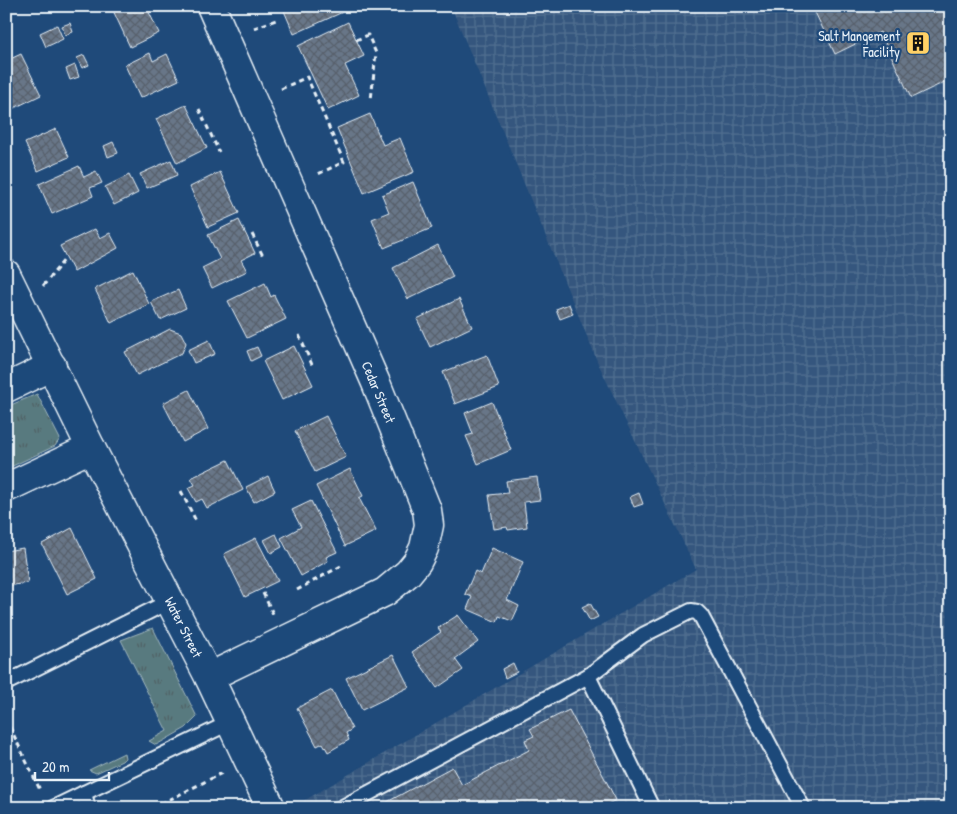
<svg xmlns="http://www.w3.org/2000/svg" width="957" height="814" viewBox="0 0 957 814" font-family="'Patrick Hand',sans-serif">
<style>
.industrial{fill:url(#industrial-grid)}
.grass{fill:url(#grass-tufts);stroke:#a0b6bc}
.building{fill:url(#building-cross-hatch);stroke:#e8f1f8}
.lines{fill:none;stroke-linecap:round;stroke-linejoin:round}
.service-casing{stroke:#e8f1f8;stroke-width:18}
.minor-casing{stroke:#e8f1f8;stroke-width:31}
.path{stroke:#e8f1f8;stroke-width:3;stroke-dasharray:5 4;stroke-linecap:butt}
.service{stroke:#1f4a7a;stroke-width:14}
.minor{stroke:#1f4a7a;stroke-width:28}
.labels{text-anchor:middle;dominant-baseline:central;stroke-width:4.5;stroke-linejoin:round;paint-order:stroke}
.poi-label{font-size:14px;fill:#e8f1f8;stroke:#1f4a7a;text-anchor:end}
.street-label{font-size:14px;fill:#e8f1f8;stroke:#1f4a7a}
</style>
<defs>
<pattern id="industrial-grid" width="8" height="8" patternUnits="userSpaceOnUse" patternTransform="scale(1.25)"><rect width="8" height="8" fill="#35577e"/><path d="M0 4h8M4 0v8" fill="none" stroke="#527091"/></pattern>
<pattern id="grass-tufts" width="24" height="20" patternUnits="userSpaceOnUse" patternTransform="scale(1.25)"><rect width="24" height="20" fill="#597a7f"/><path d="M3 7l-1-3M5 7V3M7 7l1-3M15 17l-1-3M17 17v-4M19 17l1-3" fill="none" stroke="#506164"/></pattern>
<pattern id="building-cross-hatch" width="8" height="8" patternUnits="userSpaceOnUse" patternTransform="scale(1.25)"><rect width="8" height="8" fill="#687688"/><path d="M0 0l8 8M0 8l8-8" fill="none" stroke="#59616c"/></pattern>
</defs>
<rect width="100%" height="100%" fill="#1f4a7a"/>
<filter id="ink" filterUnits="userSpaceOnUse"><feTurbulence type="fractalNoise" baseFrequency=".02" numOctaves="2"/><feDisplacementMap in="SourceGraphic" scale="10" xChannelSelector="R" yChannelSelector="G"/><feConvolveMatrix kernelMatrix="1 2 1 2 8 2 1 2 1" color-interpolation-filters="sRGB"/></filter>
<g filter="url(#ink)">
<path class="industrial" d="M451,6H951V808H305L302,802L696,569L598,363Z"/>
<g class="grass">
<path d="M37,394L60,439L55,446L6,469V407Z"/>
<path d="M153,628L197,717L186,728L156,745L149,741L167,731L121,640Z"/>
<path d="M124,753L125,758L122,761L96,773L89,770Z"/>
</g>
<g class="building">
<path d="M111,6H146L159,33L130,47Z"/>
<path d="M282,6H356L294,34Z"/>
<path d="M812,6H951V79L911,98L880,32L835,54Z"/>
<path d="M348,22L364,56L345,65L359,95L328,110L298,46Z"/>
<path d="M70,23L73,32L65,35L62,26Z"/>
<path d="M57,25L63,39L46,47L40,33Z"/>
<path d="M150,53L153,61L167,54L179,80L140,98L125,65Z"/>
<path d="M21,54L41,95L8,111L6,61Z"/>
<path d="M84,55L89,65L82,68L77,58Z"/>
<path d="M75,65L79,77L70,80L66,69Z"/>
<path d="M186,105L207,148L177,163L156,119Z"/>
<path d="M370,114L383,145L400,138L414,172L364,193L337,128Z"/>
<path d="M56,129L69,157L38,171L25,143Z"/>
<path d="M113,142L118,153L108,157L104,146Z"/>
<path d="M171,160L177,175L147,188L140,174Z"/>
<path d="M79,166L84,177L96,171L102,183L90,188L93,196L52,214L39,184Z"/>
<path d="M220,172L239,213L208,227L190,187Z"/>
<path d="M129,175L138,193L114,205L105,187Z"/>
<path d="M413,182L432,228L384,248L372,219L389,212L382,195Z"/>
<path d="M239,220L255,253L241,260L247,271L212,288L202,268L220,259L208,235Z"/>
<path d="M95,229L100,238L110,233L118,248L74,272L60,246Z"/>
<path d="M438,245L453,277L408,299L393,268Z"/>
<path d="M133,270L149,304L111,323L95,289Z"/>
<path d="M265,283L271,297L274,295L286,319L247,338L228,301Z"/>
<path d="M178,290L186,308L160,320L151,302Z"/>
<path d="M459,299L472,327L430,347L417,319Z"/>
<path d="M569,304L573,314L560,319L556,309Z"/>
<path d="M170,329L181,333L186,343L182,353L137,375L125,352Z"/>
<path d="M209,340L215,354L194,363L188,350Z"/>
<path d="M294,346L313,385L282,400L263,361Z"/>
<path d="M257,347L261,356L251,361L247,351Z"/>
<path d="M487,355L499,387L455,404L443,372Z"/>
<path d="M189,390L208,429L183,442L163,403Z"/>
<path d="M492,402L511,450L478,464L466,436L473,434L465,413Z"/>
<path d="M326,416L346,457L315,472L295,431Z"/>
<path d="M228,460L243,490L207,508L202,499L196,502L188,488L195,485L191,478Z"/>
<path d="M350,469L363,496L359,498L376,531L345,546L316,486Z"/>
<path d="M268,476L275,491L254,502L246,487Z"/>
<path d="M537,477L540,500L524,502L527,527L508,530L507,527L494,529L489,495L508,493L506,481Z"/>
<path d="M639,493L643,504L634,507L630,497Z"/>
<path d="M311,501L337,552L326,557L328,561L301,576L281,538L301,527L292,510Z"/>
<path d="M72,528L97,579L67,594L42,544Z"/>
<path d="M276,534L282,547L271,553L264,540Z"/>
<path d="M256,538L278,581L245,597L224,554Z"/>
<path d="M23,548L28,583L6,586V551Z"/>
<path d="M492,548L523,562L507,600L519,606L512,621L499,616L497,622L467,609L472,597L465,594L475,571L481,574Z"/>
<path d="M590,603L598,617L590,621L582,607Z"/>
<path d="M458,615L478,642L455,659L463,670L437,688L412,652L441,632L438,628Z"/>
<path d="M393,655L409,687L362,710L346,678Z"/>
<path d="M513,663L517,672L505,678L502,669Z"/>
<path d="M332,690L352,729L346,733L349,740L328,752L323,743L317,746L297,708Z"/>
<path d="M569,710L616,800L600,808H376L452,767L462,785L529,750L525,740L534,736L530,729Z"/>
</g>
<g class="lines">
<defs>
<g id="service">
<path d="M588,676L652,808"/>
<path d="M6,683L170,601"/>
<path d="M84,793L88,808"/>
<path d="M6,807V808"/>
<path d="M53,808L231,722"/>
<path d="M341,808L588,676L643,635L691,611L697,612L701,616L803,808"/>
</g>
<g id="minor">
<path d="M6,274L91,448L209,677L271,808"/>
<path d="M6,388L52,366"/>
<path d="M6,488L91,448"/>
<path d="M209,677L385,592L408,573L417,562L424,548L429,525L427,510L376,383L211,6"/>
</g>
</defs>
<use href="#service" class="service-casing"/>
<use href="#minor" class="minor-casing"/>
<g class="path">
<path d="M254,28L279,19"/>
<path d="M356,40L368,35L376,53L371,100"/>
<path d="M281,89L307,77L344,162L318,174"/>
<path d="M199,109L219,152"/>
<path d="M252,234L264,258"/>
<path d="M43,286L64,260"/>
<path d="M299,335L313,367"/>
<path d="M181,491L197,523"/>
<path d="M297,590L341,566"/>
<path d="M263,593L274,616"/>
<path d="M6,719L41,792"/>
<path d="M153,808L224,772"/>
</g>
<use href="#service" class="service"/>
<use href="#minor" class="minor"/>
</g>
</g>
<defs>
<symbol id="building-square" viewBox="-11 -11 22 22"><rect x="-9" y="-9" width="18" height="18" rx="4" fill="#ffd166" stroke="#1f4a7a"/><path d="M-4-6H4V6H1V3H-1V6H-4ZM-2.5-4.3h1.7v1.8h-1.7ZM.8-4.3h1.7v1.8H.8ZM-2.5-1h1.7V.8h-1.7ZM.8-1h1.7V.8H.8Z" fill="#111"/></symbol>
</defs>
<g fill-rule="evenodd">
<use href="#building-square" x="904" y="29" width="28" height="28"/>
</g>
<g class="labels">
<g class="poi-label">
<text x="900" y="35">Salt Mangement<tspan x="900" dy="16">Facility</tspan></text>
</g>
<g class="street-label">
<text transform="translate(379 392) rotate(67)">Cedar Street</text>
<text transform="translate(184 627) rotate(63)">Water Street</text>
</g>
</g>
<rect width="957" height="814" fill="none" stroke="#1f4a7a" stroke-width="25"/>
<rect x="12" y="12" width="932" height="789" fill="none" stroke="#e8f1f8" stroke-width="2" filter="url(#ink)"/>
<path d="M35 772v8h74v-8" fill="none" stroke="#e8f1f8" stroke-width="2.5"/>
<text x="42" y="772" font-size="15" fill="#e8f1f8" stroke="#1f4a7a" stroke-width="4" paint-order="stroke">20 m</text>
</svg>
